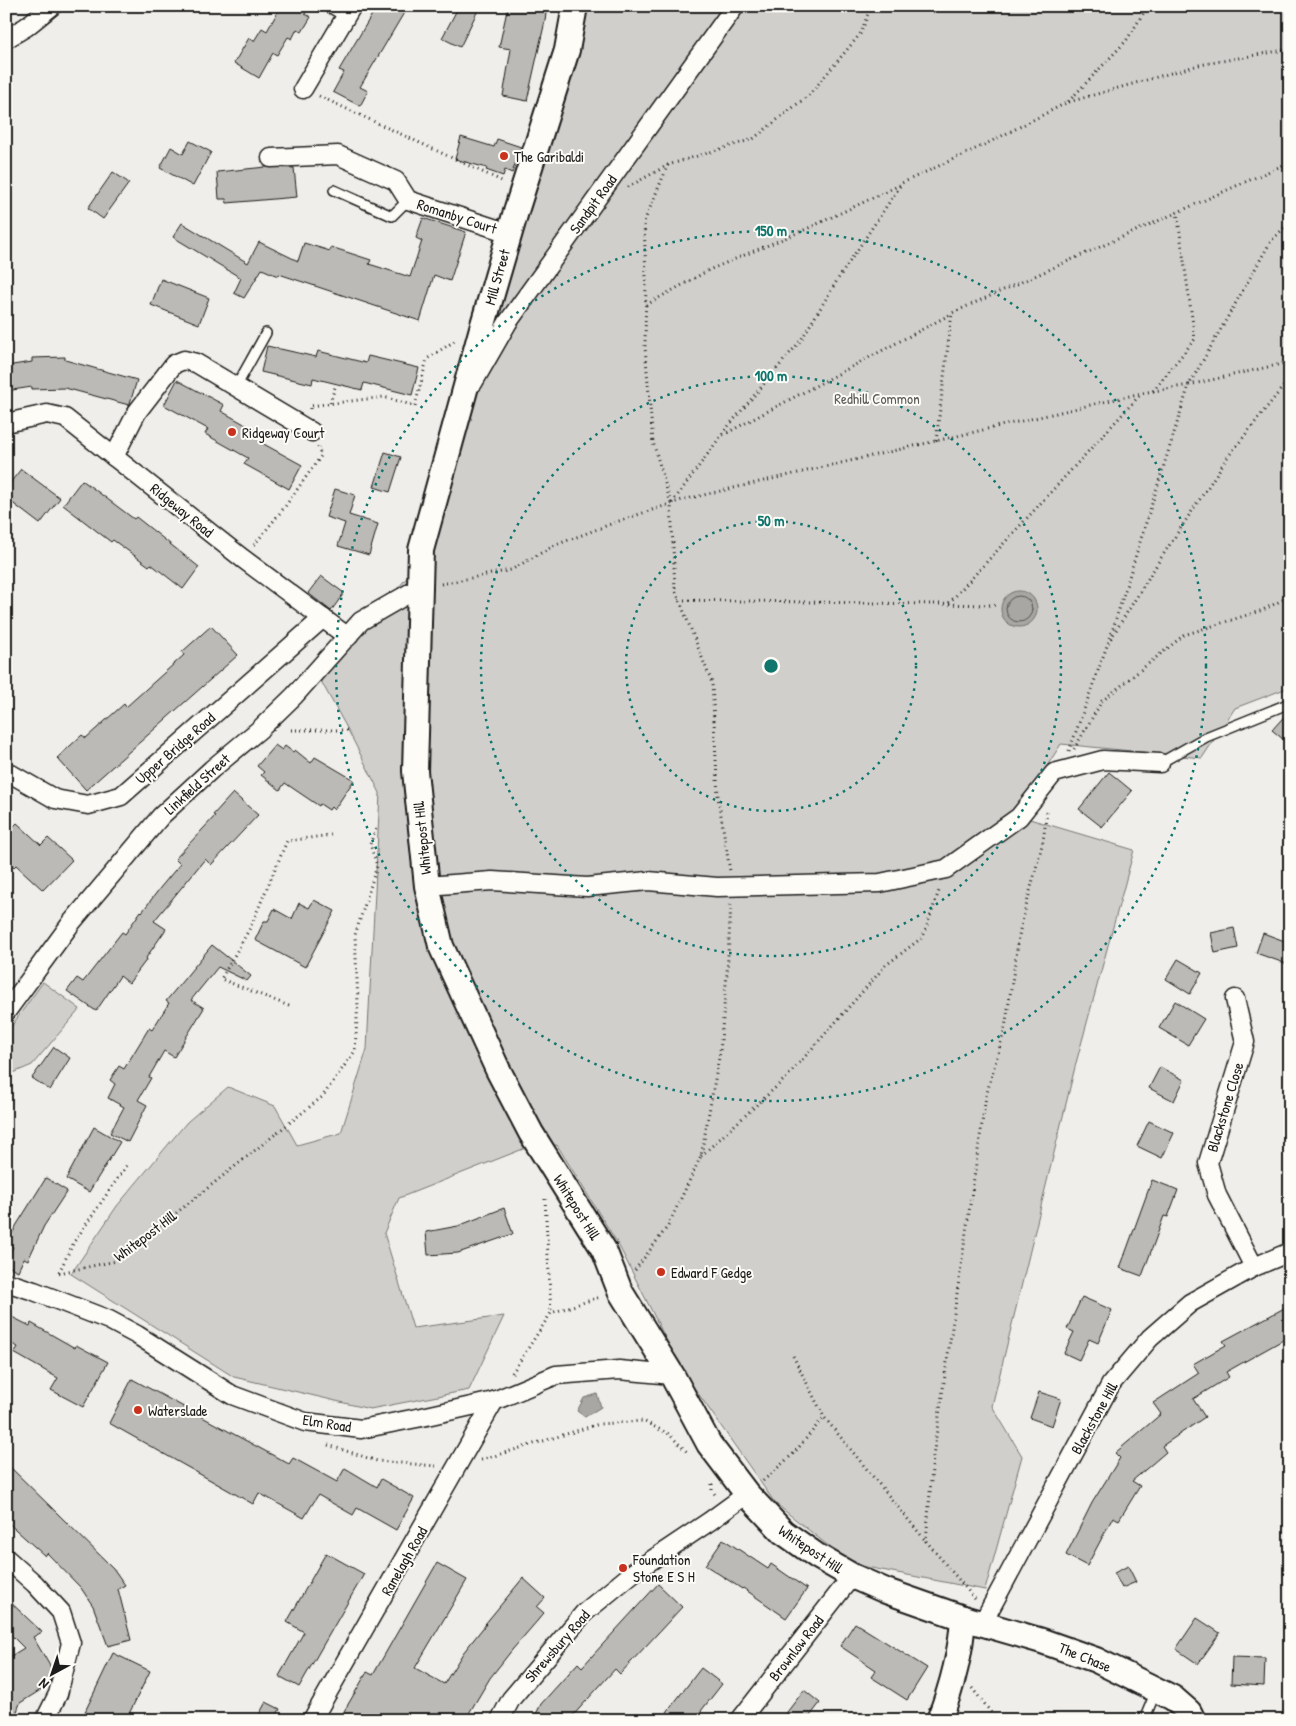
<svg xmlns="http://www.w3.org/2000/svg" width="1296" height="1726" viewBox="0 0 1296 1726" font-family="'Patrick Hand',sans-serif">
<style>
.green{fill:#d0cfcc;stroke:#767674}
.water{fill:#a8a7a3;stroke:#706f6d}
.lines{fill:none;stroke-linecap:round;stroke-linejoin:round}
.shore{stroke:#545452;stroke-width:1}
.building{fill:#bbbab6;stroke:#1c1c1c}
.lane-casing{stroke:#1c1c1c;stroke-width:12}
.street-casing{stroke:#1c1c1c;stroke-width:21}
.secondary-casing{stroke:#1c1c1c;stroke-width:28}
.path{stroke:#1c1c1c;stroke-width:3;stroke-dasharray:1 4;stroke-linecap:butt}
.lane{stroke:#fdfcf7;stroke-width:9}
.street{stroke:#fdfcf7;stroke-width:18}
.secondary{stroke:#fdfcf7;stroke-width:24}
.ring{fill:none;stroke:#0f766e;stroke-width:2.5;stroke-dasharray:2.5 5}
.poi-dot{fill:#c8321e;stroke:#fdfcf7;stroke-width:2}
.labels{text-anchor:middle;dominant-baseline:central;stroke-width:4;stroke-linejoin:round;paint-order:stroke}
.poi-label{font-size:15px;fill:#1c1c1c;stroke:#fdfcf7;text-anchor:start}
.street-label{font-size:15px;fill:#1c1c1c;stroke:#fdfcf7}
.park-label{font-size:15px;fill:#5b5b5a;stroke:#fdfcf7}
.centre{fill:#0f766e;stroke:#fdfcf7;stroke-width:2.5}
.ring-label{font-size:15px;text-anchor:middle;font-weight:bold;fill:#0f766e;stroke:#fdfcf7;stroke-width:4;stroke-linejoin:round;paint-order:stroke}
</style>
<rect width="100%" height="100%" fill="#f0eeea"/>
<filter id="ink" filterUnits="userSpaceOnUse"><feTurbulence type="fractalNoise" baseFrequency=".02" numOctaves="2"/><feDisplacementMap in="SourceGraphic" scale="10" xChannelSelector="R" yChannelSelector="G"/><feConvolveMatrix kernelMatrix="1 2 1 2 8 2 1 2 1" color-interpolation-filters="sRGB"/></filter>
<g filter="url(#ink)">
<g class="green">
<path d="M586,6H1290V687L1235,708L1202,758L1061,744L1016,815L1134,850L1076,1063L992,1406L1022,1456L985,1590L851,1564L775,1503L681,1369L618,1244L557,1145L523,1149L399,1198L384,1233L413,1328L504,1316L469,1390L370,1409L234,1377L71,1274L117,1206L187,1122L228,1087L275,1106L297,1145L341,1133L367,1049L380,793L348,730L316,672L363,629L427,554Z"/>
<path d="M43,982L80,1009L32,1065L6,1076V1036L15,1021Z"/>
</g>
<g class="water">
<circle cx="1019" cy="609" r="18"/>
<path d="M597,1394L601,1407L585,1417L577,1411L584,1398Z"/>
</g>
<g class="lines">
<circle class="shore" cx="1019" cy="609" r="13"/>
</g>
<g class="building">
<path d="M281,6H309L305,14L311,17L302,32L297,29L292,39L288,37L277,55L273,53L259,78L234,63L249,38L254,41L262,28L267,31Z"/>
<path d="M377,6H408L360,87L368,91L360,106L333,92L344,72L339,70Z"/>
<path d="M459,6H480L460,47L442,38Z"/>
<path d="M508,6H547L545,21L527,101L503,96L511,49L499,47Z"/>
<path d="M461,137L494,147L497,139L521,147L512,173L505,170L503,176L486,170L487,168L455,159Z"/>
<path d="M190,141L211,152L193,186L160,168L171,147L183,154Z"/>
<path d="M266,167L294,168L297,197L227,203L226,199H219L217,172Z"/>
<path d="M113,172L129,183L103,219L88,208Z"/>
<path d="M423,218L466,232L450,281L434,275L420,321L279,274L278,276L262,269L244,298L234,293L241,278L173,237L182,223L248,263L259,242L298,261L304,243L330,251L331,247L371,260L369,264L410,277L422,241L416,238Z"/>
<path d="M161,279L209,298L199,324L151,305Z"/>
<path d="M267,346L316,357L318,351L366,363L368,356L419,368L412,395L364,383L362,390L313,378L312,384L261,372Z"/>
<path d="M65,357V360L137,380L130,403L129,405L65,388L32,389V387L6,391V366L32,362V358Z"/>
<path d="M177,380L224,405L221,411L264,435L260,442L302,465L289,489L244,464L248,458L205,434L208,429L164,405Z"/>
<path d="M385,452L401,457L390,492L374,487Z"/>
<path d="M21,469L60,498L40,524L6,498V488Z"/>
<path d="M82,480L134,519L136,517L199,567L183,589L151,564L149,566L113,540L111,542L63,505Z"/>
<path d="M335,489L355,495L349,515L378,524L369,555L338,546L345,523L326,517Z"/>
<path d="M321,576L344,593L331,611L308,593Z"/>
<path d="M211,626L238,655L86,790L57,758L82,735L86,738L124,704L126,707L184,655L182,652Z"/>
<path d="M1290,710V745L1272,730Z"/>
<path d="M275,745L282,750L285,746L293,752L295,750L311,763L315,757L354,780L334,810L331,807L329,810L320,804L319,806L285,783L280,790L261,775L264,772L257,766Z"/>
<path d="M1109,772L1132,791L1102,827L1079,809Z"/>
<path d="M233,793L258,815L211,865L205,859L154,921L166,929L146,958L147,959L129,983L120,976L96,1011L67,991L77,978L83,982L122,932L125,934L141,911L142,912L160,888L180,864L175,859L215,816L213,815Z"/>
<path d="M17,823L41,845L48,838L72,860L43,890L16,865L14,867L6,859V834Z"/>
<path d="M314,900L335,911L305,967L255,940L264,921H268L274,909L292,919L299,903L309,908Z"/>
<path d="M1234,928L1238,948L1215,953L1211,933Z"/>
<path d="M1263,933L1290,943V965L1256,953Z"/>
<path d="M212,945L251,976L247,981L218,967L191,1000L204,1008L174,1057L164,1051L149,1077L151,1078L138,1100L147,1105L128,1142L110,1133L124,1107L108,1098L115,1084L110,1080L119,1066L124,1069L149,1028L152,1030L169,1003L166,1001Z"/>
<path d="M1178,959L1202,973L1190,994L1166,979Z"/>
<path d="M1175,1001L1204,1019L1188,1045L1159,1028Z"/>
<path d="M54,1047L70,1058L50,1090L32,1078Z"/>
<path d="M1160,1067L1184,1080L1174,1101L1149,1088Z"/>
<path d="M1149,1121L1174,1133L1162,1158L1137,1146Z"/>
<path d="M94,1127L120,1142L89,1192L66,1179Z"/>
<path d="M46,1178L67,1191L44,1226L28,1260L24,1258L18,1271L6,1265V1260L13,1247L7,1244L16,1226Z"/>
<path d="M1152,1180L1178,1190L1168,1217L1164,1216L1142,1276L1120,1268Z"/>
<path d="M504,1208L513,1234L458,1253L428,1255L426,1232L458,1226Z"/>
<path d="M1082,1297L1112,1310L1098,1343L1089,1339L1079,1360L1064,1353L1074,1332L1067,1329Z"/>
<path d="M1290,1305V1336L1226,1372L1229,1377L1193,1399L1205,1417L1162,1446L1166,1452L1132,1481L1140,1486L1119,1520L1113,1517L1087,1566L1066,1555L1092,1503L1120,1458L1115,1453L1161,1414L1153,1403L1199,1373L1193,1364L1226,1345L1223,1341Z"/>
<path d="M6,1314L30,1326L31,1323L75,1348L76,1345L108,1362L83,1407L51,1390L58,1378L14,1353L18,1347L6,1341Z"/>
<path d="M132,1379L289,1464L293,1458L337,1482L345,1468L377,1487L381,1479L414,1498L396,1530L357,1508L353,1515L318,1495L304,1518L259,1493L253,1504L109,1423Z"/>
<path d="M1039,1392L1061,1399L1052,1426L1030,1418Z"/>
<path d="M6,1463L113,1568L125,1585L118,1589L131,1640L108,1646L93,1606L81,1588L47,1553L45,1556L6,1521Z"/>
<path d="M723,1539L768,1569L771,1564L807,1589L786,1618L743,1588L742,1589L705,1565Z"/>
<path d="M326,1553L364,1574L299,1687L279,1676L304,1632L287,1622Z"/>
<path d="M437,1563L467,1580L415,1668L444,1684L463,1653L486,1624H485L523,1578L545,1598L537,1607L544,1613L512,1650L490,1678L465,1720H355L343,1713L367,1672L373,1675Z"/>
<path d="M1128,1566L1136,1582L1122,1588L1114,1573Z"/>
<path d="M658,1584L682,1607L620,1674L615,1669L569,1720H533L541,1704L578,1663L582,1667Z"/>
<path d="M6,1598L42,1632L33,1637L53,1671L50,1684L20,1703L14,1720H6V1659L24,1648L6,1630Z"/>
<path d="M1197,1618L1220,1633L1198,1664L1176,1649Z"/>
<path d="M855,1623L927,1668L907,1700L871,1677L876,1670L840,1646Z"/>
<path d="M113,1653L150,1671L126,1720H81Z"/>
<path d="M1232,1657L1265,1658L1264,1686L1231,1684Z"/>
<path d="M701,1668L722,1684L694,1720H676L667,1712Z"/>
<path d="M804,1690L820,1703L807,1720H781Z"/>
<path d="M266,1702L280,1709L274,1720H256Z"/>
</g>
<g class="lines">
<defs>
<g id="lane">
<path d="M327,6L346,17"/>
<path d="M334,190L392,216L408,200"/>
<path d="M236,387L266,333"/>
<path d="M1160,763L1206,737L1290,703"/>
<path d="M1144,1720L1156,1691"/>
</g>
<g id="street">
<path d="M6,39L26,27L52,6"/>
<path d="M303,89L352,6"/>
<path d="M271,158L338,155L396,181L408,200L509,233"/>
<path d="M473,383L508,322L735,6"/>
<path d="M6,423L47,414L65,418L242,558L348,637"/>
<path d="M114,457L137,412L174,364L184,360L196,363L312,432"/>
<path d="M6,771L55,799L88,805L121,796L323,618"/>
<path d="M427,886L492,881L587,887L648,881L717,887L880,883L946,869L1019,817L1054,773L1103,760L1160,763"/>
<path d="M1235,999L1245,1042L1208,1163L1217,1195L1254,1267"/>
<path d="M6,1012L72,922L161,816L212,769L260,729L294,696L361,621L420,587"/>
<path d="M6,1282L34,1291L109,1320L137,1335L232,1395L305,1422L361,1429L422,1417L494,1401L556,1375L619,1370L672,1375"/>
<path d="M6,1558L35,1584L61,1612L71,1643L58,1694L45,1720"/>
<path d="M982,1624L1111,1384L1150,1338L1190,1303L1254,1267L1290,1252"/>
<path d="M312,1720L494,1401"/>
<path d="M500,1720L511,1699L584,1613L634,1572L710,1521L747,1494"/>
<path d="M740,1720L852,1576"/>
</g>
<g id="secondary">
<path d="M575,6L567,50L517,208L482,328L421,550L415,771L427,886L441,946L498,1070L531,1133L604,1250L620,1291L672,1375L709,1444L747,1494L783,1532L817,1556L852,1576L886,1591L963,1618L1042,1641L1096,1660L1173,1698L1189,1712L1193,1720"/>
<path d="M939,1720C952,1687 961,1653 963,1618"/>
</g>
</defs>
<use href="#lane" class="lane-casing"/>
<use href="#street" class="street-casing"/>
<use href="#secondary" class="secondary-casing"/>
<g class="path">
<path d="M319,96L504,182"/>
<path d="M1069,102L1199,65L1290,49"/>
<path d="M668,165L644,222L646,278L645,347L653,442L671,504L675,589L712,683L718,797L730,871"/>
<path d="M628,187L668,165L753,139L810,94L861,33L871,6"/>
<path d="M646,305L709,270L811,227L902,184"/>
<path d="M1153,391L1195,339L1177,212"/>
<path d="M330,403L336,384"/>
<path d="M310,409V406L384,397L415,406L427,359L456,340"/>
<path d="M723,435L951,314"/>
<path d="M936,441L952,313L1290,162"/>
<path d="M672,503L726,429L801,340L838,279L902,183L984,145L1068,102L1126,41L1148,6"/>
<path d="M254,545L284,508L321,456L318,447"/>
<path d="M441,584L511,570L553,546L616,522L682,500L1142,393L1189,385L1271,241L1290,222"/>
<path d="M679,600L997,605"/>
<path d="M949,603L1141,394"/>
<path d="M1110,638L1189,385L1290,362"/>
<path d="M286,730H348"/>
<path d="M1074,749L1102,701L1184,635L1263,610L1290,596"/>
<path d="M1069,751L1108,643L1159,561L1227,458L1290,378"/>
<path d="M289,1006L221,979L250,928L287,841L331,835"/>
<path d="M701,1156L787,1077L886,965L923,937L940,888"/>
<path d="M545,1199L551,1313"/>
<path d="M635,1270L668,1226L701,1156L720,1052L727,973L731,904"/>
<path d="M59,1272L74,1242L127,1165"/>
<path d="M59,1273L116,1261L322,1097L355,1051L358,1002L355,935L377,866L370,844L377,826"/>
<path d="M793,1356L824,1417L925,1540"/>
<path d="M512,1373L551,1313L600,1297"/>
<path d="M328,1445L377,1461L436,1466"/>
<path d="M481,1460L599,1424L643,1421L669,1434L689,1454"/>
<path d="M763,1481L794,1453L824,1417"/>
<path d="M712,1484V1490L716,1496"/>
<path d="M975,1599L926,1541L933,1457L986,1096L1005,1028L1020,930L1043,841L1047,812"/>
<path d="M972,1688L997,1720"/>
</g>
<use href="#lane" class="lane"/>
<use href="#street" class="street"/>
<use href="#secondary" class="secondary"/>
</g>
</g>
<g class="ring">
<circle cx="771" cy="666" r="145"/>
<circle cx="771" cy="666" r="290"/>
<circle cx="771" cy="666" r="435"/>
</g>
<g class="poi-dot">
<circle cx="504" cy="156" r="5"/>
<circle cx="232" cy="432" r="5"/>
<circle cx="661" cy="1272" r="5"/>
<circle cx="138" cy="1410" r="5"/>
<circle cx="623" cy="1568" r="5"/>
</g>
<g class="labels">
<g class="poi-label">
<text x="514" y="156">The Garibaldi</text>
<text x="242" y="432">Ridgeway Court</text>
<text x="671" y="1272">Edward F Gedge</text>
<text x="148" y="1410">Waterslade</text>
<text x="633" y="1559">Foundation<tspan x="633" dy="17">Stone E S H</tspan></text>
</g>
<g class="street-label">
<text transform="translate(593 204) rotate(-54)">Sandpit Road</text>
<text transform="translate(457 216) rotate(18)">Romanby Court</text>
<text transform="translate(497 277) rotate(-74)">Mill Street</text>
<text transform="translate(182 510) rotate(39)">Ridgeway Road</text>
<text transform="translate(175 748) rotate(-41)">Upper Bridge Road</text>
<text transform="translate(197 784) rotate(-42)">Linkfield Street</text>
<text transform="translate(422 838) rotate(-96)">Whitepost Hill</text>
<text transform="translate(1225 1107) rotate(-73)">Blackstone Close</text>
<text transform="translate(577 1207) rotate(58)">Whitepost Hill</text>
<text transform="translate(145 1236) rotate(-37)">Whitepost Hill</text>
<text transform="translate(1094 1418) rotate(-61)">Blackstone Hill</text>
<text transform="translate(327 1423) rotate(9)">Elm Road</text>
<text transform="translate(811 1549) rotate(34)">Whitepost Hill</text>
<text transform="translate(404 1561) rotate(-60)">Ranelagh Road</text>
<text transform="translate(557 1646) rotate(-49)">Shrewsbury Road</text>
<text transform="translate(796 1648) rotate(-52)">Brownlow Road</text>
<text transform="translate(1085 1657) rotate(22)">The Chase</text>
</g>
<g class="park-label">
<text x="877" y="398">Redhill Common</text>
</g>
</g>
<circle cx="771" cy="666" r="8" class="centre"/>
<g class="ring-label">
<text x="771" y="236">150 m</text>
<text x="771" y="381">100 m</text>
<text x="771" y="526">50 m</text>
</g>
<rect width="1296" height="1726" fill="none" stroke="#fdfcf7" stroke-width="25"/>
<rect x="12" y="12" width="1271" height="1701" fill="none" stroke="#1c1c1c" stroke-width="2" filter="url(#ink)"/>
<g transform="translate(52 1674) rotate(220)" stroke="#fdfcf7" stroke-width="4" paint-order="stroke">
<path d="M0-4L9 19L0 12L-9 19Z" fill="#1c1c1c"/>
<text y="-8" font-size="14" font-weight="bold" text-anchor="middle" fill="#1c1c1c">N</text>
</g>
</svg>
